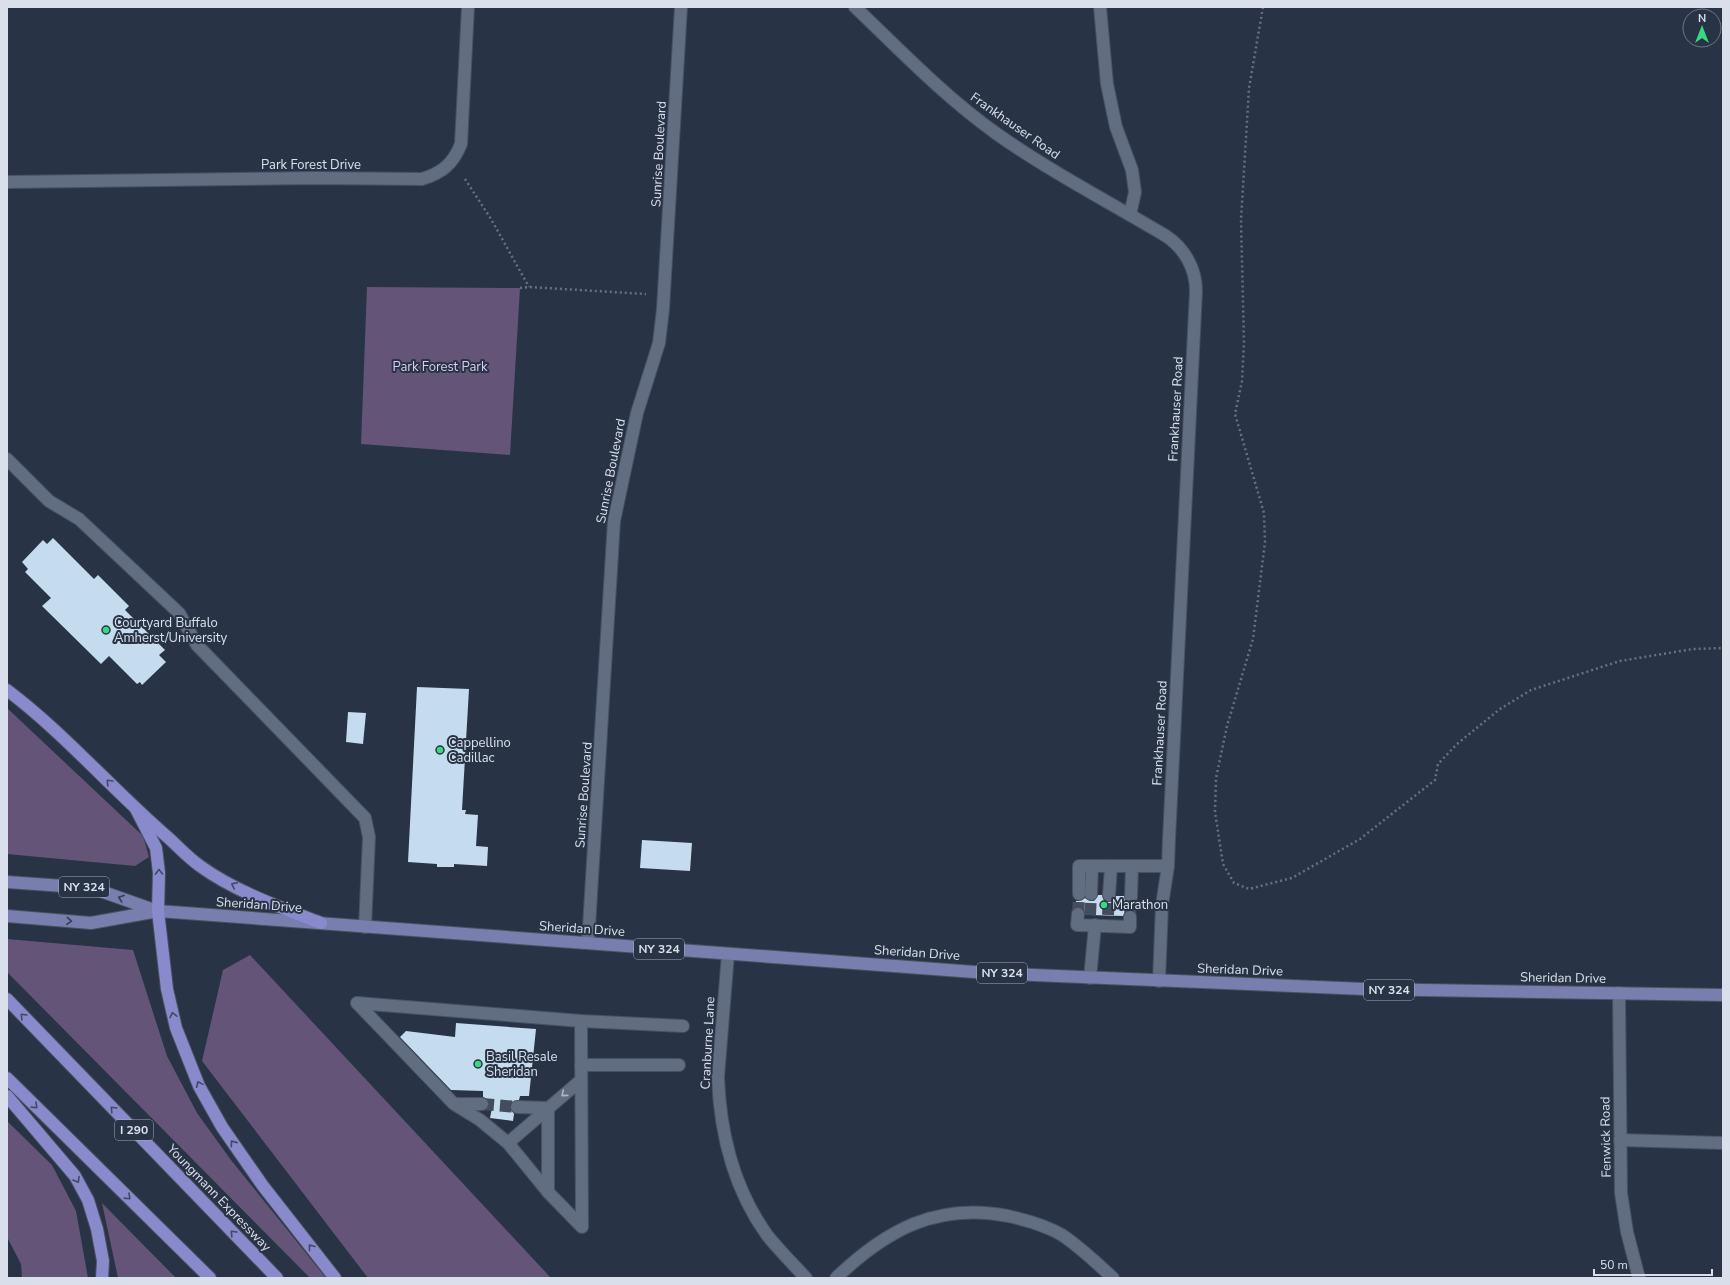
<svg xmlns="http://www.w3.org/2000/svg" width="1730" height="1285" viewBox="0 0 1730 1285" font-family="'Nunito Sans',sans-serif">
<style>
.green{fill:#635478}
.building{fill:#c4dcee}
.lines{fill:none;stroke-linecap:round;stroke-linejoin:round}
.minor-tunnel{stroke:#434d5e;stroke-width:12;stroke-dasharray:12 6;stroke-linecap:butt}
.minor-casing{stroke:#495161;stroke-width:14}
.major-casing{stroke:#495161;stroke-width:14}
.highway-casing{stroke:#495161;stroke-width:14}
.path{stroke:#687181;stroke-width:2.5;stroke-dasharray:2 3;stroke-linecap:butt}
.minor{stroke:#616d81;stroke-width:12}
.major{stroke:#787ead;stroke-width:12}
.highway{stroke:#888acb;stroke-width:12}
.oneway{stroke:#404966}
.oneway2{stroke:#343e55}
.oneway3{stroke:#afb8c6}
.poi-dot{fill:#39d87f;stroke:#283345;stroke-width:1.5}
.labels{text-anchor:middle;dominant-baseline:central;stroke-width:4;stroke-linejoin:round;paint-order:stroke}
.shield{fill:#283345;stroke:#a4acb9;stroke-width:1}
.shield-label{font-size:12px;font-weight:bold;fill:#d9e0eb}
.street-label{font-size:13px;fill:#d9e0eb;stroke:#283345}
.park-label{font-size:13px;fill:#ddcaf7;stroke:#283345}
.poi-label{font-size:13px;fill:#d9e0eb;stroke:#283345;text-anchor:start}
</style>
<rect width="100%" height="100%" fill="#283345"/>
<g class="green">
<path d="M367,287L520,288L510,455L361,444Z"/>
<path d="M7,708L143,836L149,857L135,866L7,854Z"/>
<path d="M7,939L133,950L167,1056L197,1113L231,1160L326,1278H310L7,972Z"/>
<path d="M250,955L551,1278H368L202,1061L223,970Z"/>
<path d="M7,1121L52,1165L76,1211L88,1278H22L21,1264L7,1237Z"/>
<path d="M102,1203L176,1278H118Z"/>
</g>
<g class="building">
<path d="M53,538L94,579L98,575L129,606L125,610L165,650L159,655L166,662L142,685L140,682L137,684L109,656L101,664L42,606L51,598L25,572L28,569L22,562L43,540L47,544Z"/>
<path d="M417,687L469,689L462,810H466L465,814L478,815L476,846L488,847L487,866L454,864V867H437V864L408,862Z"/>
<path d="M348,712L366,713L363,744L346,742Z"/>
<path d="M642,840L692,843L690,871L640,868Z"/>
<path d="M1098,895H1102L1104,901L1109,902L1115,900L1116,896H1124L1127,903L1133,904V910L1126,911L1123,916L1090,915L1085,914L1082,908L1075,907L1076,901H1079L1085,898L1090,901H1094Z"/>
<path d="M456,1023L536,1029L529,1096H520L519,1100L511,1103L510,1107L514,1114L513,1121L490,1118L492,1108L489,1107L488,1100L483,1097V1091L451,1090L400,1037L406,1031L455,1037Z"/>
</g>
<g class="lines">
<g class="minor-tunnel">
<path d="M1078,914L1079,894"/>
<path d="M1090,915L1091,894"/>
<path d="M1108,915L1109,895"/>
<path d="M1130,917L1131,897"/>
<path d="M482,1104L517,1107"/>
</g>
<defs>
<g id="minor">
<path d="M855,7C901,51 945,97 997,134C1051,172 1109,202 1166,236C1184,248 1196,268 1196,291L1169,839L1168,866L1162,905L1159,981"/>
<path d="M1100,7L1107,84L1116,127L1132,170L1135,192L1130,215"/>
<path d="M7,182L314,178L422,179C442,173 453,164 461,144L468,7"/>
<path d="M7,459L49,501L79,519L179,613L197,645L365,818L369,837L365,927"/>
<path d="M1079,894V866H1168"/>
<path d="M1091,894L1092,867"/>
<path d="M1109,895L1111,867"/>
<path d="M1131,897L1132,867"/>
<path d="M1078,914L1077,925L1130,927V917"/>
<path d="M588,943L614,521L637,413L659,343L663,309L681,7"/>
<path d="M728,954L718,1077C720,1132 734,1189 767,1235C779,1250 793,1264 806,1278"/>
<path d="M1090,978L1095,925"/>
<path d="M1619,993L1621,1193L1627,1232L1639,1278"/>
<path d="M357,1003L581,1021L683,1026"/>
<path d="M357,1003L454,1104L480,1120L508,1143"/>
<path d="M581,1065H679"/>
<path d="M580,1081L508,1143L548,1192L582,1227L581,1021"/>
<path d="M455,1104H482"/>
<path d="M517,1107L548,1108"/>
<path d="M548,1108V1192"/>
<path d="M1620,1140L1723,1143"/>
<path d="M836,1278C886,1230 937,1202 1008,1216C1026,1220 1045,1225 1062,1235C1080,1247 1097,1263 1113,1278"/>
</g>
<g id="major">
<path d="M7,882L92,888L157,911"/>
<path d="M7,916L91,923L158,911L988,973L1364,989L1723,995"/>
</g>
<g id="highway">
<path d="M7,690C64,733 110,787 164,834C176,844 187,857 200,866C234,891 282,908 321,923"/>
<path d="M136,809L156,848L159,873L158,911L167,989L176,1028L199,1086L222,1127L263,1186L335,1278"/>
<path d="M7,999L277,1278"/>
<path d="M7,1078L210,1278"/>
<path d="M7,1096L75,1176L88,1200L97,1229L103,1261L102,1278"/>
</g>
</defs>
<use href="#minor" class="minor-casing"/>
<use href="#major" class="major-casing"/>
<use href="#highway" class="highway-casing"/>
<g class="path">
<path d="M1263,7L1249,88L1241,220L1244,343L1242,381L1235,414L1264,513L1265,542L1253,639L1227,726L1216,778L1215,812L1223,864L1234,883L1249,889L1292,878L1360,839L1435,780L1438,764L1457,744L1500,709L1531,690L1620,661L1693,649L1723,648"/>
<path d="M465,179L491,219L529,287"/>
<path d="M520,288L529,287L646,294"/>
</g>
<use href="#minor" class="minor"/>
<use href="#major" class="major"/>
<use href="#highway" class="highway"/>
</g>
<defs><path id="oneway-chevron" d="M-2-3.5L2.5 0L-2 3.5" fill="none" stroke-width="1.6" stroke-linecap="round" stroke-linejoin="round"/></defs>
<g class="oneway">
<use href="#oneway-chevron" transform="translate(109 782) rotate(-134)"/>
<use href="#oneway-chevron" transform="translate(159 872) rotate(-91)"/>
<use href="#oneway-chevron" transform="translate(234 885) rotate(-154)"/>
<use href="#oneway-chevron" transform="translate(173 1015) rotate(-103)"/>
<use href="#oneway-chevron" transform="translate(23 1016) rotate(-134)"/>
<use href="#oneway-chevron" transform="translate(199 1084) rotate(-114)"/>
<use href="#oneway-chevron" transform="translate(35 1106) rotate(44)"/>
<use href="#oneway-chevron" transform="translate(113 1109) rotate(-134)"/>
<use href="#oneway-chevron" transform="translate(233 1143) rotate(-125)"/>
<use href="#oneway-chevron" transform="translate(77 1180) rotate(60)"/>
<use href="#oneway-chevron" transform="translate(128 1197) rotate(44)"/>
<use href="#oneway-chevron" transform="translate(233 1233) rotate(-134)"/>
<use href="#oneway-chevron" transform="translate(311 1247) rotate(-128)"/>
</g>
<g class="oneway2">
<use href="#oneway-chevron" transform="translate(121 898) rotate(-160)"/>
<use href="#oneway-chevron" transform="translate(69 921) rotate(4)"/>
</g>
<use class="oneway3" href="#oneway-chevron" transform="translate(564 1094) rotate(140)"/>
<g class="poi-dot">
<circle cx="106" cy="630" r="4"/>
<circle cx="440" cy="750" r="4"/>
<circle cx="1104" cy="905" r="4"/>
<circle cx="478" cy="1064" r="4"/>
</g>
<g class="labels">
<g class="shield">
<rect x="59" y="877" width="50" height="20" rx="3"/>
<rect x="634" y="939" width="50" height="20" rx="3"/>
<rect x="977" y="963" width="50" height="20" rx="3"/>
<rect x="1364" y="980" width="50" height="20" rx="3"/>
<rect x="115" y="1120" width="38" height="20" rx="3"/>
</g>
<g class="shield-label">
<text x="84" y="887">NY 324</text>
<text x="659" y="949">NY 324</text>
<text x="1002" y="973">NY 324</text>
<text x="1389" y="990">NY 324</text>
<text x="134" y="1130">I 290</text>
</g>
<g class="street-label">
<text transform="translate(1015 126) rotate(35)">Frankhauser Road</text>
<text transform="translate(659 154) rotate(-87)">Sunrise Boulevard</text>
<text x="311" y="165">Park Forest Drive</text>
<text transform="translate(1176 409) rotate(-87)">Frankhauser Road</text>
<text transform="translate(611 471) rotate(-79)">Sunrise Boulevard</text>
<text transform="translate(1160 733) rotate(-87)">Frankhauser Road</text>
<text transform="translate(584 795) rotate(-86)">Sunrise Boulevard</text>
<text transform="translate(259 905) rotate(4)">Sheridan Drive</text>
<text transform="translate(582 929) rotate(4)">Sheridan Drive</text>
<text transform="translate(917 953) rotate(4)">Sheridan Drive</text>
<text transform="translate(1240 970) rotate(2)">Sheridan Drive</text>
<text transform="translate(1563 978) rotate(1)">Sheridan Drive</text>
<text transform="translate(708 1043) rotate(-87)">Cranburne Lane</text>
<text transform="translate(1606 1137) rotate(-91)">Fenwick Road</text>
<text transform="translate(219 1198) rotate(46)">Youngmann Expressway</text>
</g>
<g class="park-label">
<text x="440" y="367">Park Forest Park</text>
</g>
<g class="poi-label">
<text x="114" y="623">Courtyard Buffalo<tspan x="114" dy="15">Amherst/University</tspan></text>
<text x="448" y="743">Cappellino<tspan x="448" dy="15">Cadillac</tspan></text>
<text x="1112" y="905">Marathon</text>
<text x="486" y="1057">Basil Resale<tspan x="486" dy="15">Sheridan</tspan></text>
</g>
</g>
<rect width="1730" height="1285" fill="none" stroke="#d9e0eb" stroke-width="16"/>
<g transform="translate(1702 28)"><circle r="19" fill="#283345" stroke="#6f7887"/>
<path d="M0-3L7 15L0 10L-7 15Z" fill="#39d87f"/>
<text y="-6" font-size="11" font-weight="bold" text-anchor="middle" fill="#d9e0eb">N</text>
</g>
<path d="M1594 1269v6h118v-6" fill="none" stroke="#d9e0eb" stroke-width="2"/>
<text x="1600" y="1269" font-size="12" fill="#d9e0eb" stroke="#283345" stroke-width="3" paint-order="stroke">50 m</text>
</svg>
